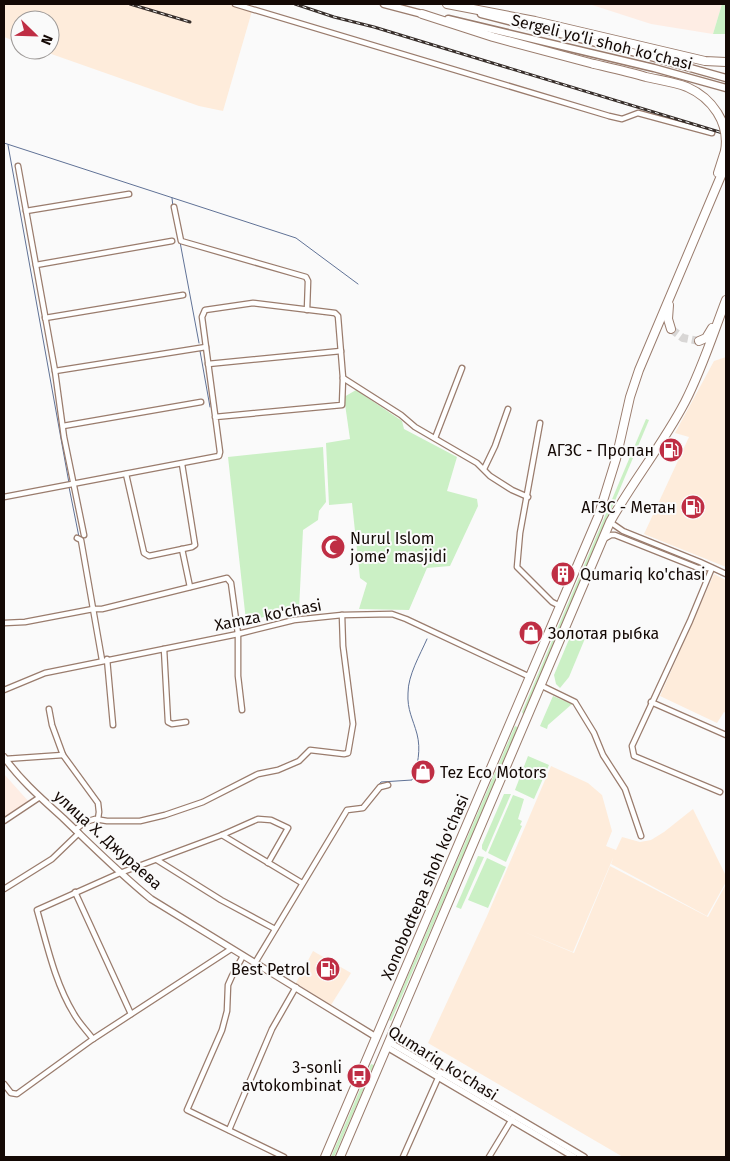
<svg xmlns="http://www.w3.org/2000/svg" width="730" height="1161" viewBox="0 0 730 1161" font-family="'Fira Sans',sans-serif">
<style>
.built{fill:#feede4}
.industrial{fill:#feecdb}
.green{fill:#cbf0c5}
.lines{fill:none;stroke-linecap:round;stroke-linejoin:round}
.stream{stroke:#607296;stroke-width:1}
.highway-tunnel{stroke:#d8d6d5;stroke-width:8;stroke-dasharray:8 4;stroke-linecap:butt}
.street-casing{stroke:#9a7c6d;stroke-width:7}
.secondary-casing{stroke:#9a7c6d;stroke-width:8}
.primary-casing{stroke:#9a7c6d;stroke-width:9}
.highway-casing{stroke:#9a7c6d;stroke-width:10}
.street{stroke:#fff;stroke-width:4.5}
.secondary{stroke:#fff;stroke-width:5.5}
.primary{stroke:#fff;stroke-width:6}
.highway{stroke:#fff;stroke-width:8}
.rail-casing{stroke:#382f2b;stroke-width:3}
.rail{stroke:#fafafa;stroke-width:1;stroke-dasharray:4;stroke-linecap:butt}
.highway-bridge-casing{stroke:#9a7c6d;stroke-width:10;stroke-linecap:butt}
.highway-bridge{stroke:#fff;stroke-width:8}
.labels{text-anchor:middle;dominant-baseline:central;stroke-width:4;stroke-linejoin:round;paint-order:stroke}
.street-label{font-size:16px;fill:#140905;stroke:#fafafa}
.poi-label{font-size:16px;fill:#140905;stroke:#fafafa;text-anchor:end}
</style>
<rect width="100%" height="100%" fill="#fafafa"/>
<g class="built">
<path d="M589,4H722L713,34L651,24Z"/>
<path d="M4,774L29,802L4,821Z"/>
</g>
<g class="industrial">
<path d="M4,4H226L252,11L223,111L199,106L40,50H50V20H20V43L4,37Z"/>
<path d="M726,357V567L644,534L689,437L675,433L714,361Z"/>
<path d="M714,574L726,580V713L724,712L717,723L660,696Z"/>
<path d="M551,766L588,783L602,795L612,831L606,846L616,850L622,837L640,842L651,840L664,832L693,809L726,876V882L707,916L611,864L613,858L573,952L522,931L574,953L610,866L708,917L726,884V1157H623L428,1043L487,916Z"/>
<path d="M313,951L351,973L331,1005L296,983Z"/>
</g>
<g class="green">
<path d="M722,4H726V34H713Z"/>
<path d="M356,390L402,421L404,429L457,457L447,491L477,499L478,506L450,566L427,568L409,610L359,609L367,583L360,578L352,503L329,505L326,443L350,439L344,397Z"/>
<path d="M646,419L649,420L525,714H523L522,712Z"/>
<path d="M323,447L326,502L319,511L318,520L303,530L299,609L246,621L228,457Z"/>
<path d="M573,630L586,636L569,677L560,688L556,684L554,675Z"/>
<path d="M553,696L572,704L548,725L547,729L540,726Z"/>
<path d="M515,726L519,728L391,1021L389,1020Z"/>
<path d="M528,756L549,765L534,799L515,790Z"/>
<path d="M504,794H511L486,852L482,849V845Z"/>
<path d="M513,795L524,799L518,819L522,821L520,825L522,826L506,862L488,853Z"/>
<path d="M478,856L484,857L461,909L456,907Z"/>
<path d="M487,858L506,867L488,908L468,900Z"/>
<path d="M371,1064L374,1065L334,1157H331Z"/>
</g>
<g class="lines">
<g class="stream">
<path d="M4,143L296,238L358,284"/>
<path d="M8,145L69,483"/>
<path d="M172,198L173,207"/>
<path d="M180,242L199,343"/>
<path d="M200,351L210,407"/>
<path d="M69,487L79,537"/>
<path d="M370,796L381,782L412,780C418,766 421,749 417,734C413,719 407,710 408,693C408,675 420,655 427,639"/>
</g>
<path class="highway-tunnel" d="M671,329L683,338L699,341"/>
<defs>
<g id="street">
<path d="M235,4L609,116L622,119L638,113L712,133"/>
<path d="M18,166L55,371L64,437L84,535"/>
<path d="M174,207L181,241L306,277L308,281L307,310"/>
<path d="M26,211L129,194"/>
<path d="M36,265L172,241"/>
<path d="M45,318L183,295"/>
<path d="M208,364L341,351"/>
<path d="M55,371L206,347"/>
<path d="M343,378L401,415L415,427L477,463L490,476L512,490L528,497"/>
<path d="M540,423L520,533L517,567L552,602L560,606"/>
<path d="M63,426L201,402"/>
<path d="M435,438L462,368"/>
<path d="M484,469L495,446L508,409"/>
<path d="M126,474L144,553L149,556L192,547L195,545L182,464"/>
<path d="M4,497L219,456L220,452L202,317L205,310L253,303L335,313L338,316L343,378L342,405L215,417"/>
<path d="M610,522L623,531L700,562L726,574"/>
<path d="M77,538L81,540L102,660"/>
<path d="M604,539L611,535H615L698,568H711"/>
<path d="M182,549L190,587"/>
<path d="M712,568L690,621L632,746L634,756L720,792"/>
<path d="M4,623L25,622L93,609H102L227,578L231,583L238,634V676L242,710"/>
<path d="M164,649L168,722L172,724L186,722"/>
<path d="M107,659L113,725"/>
<path d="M540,685L575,702L594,733L603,755L625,789L641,836"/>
<path d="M4,690L45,673L238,634L294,620L342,615L392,614L406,619L530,677"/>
<path d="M651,702L726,735"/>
<path d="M49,709L52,725L63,755L98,803L99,812L98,819"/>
<path d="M5,759L63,755"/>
<path d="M4,821L40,797"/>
<path d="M75,830L85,822L95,819L107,821H140L165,815L203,802L258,774L278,770L299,761L310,750L344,754L348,753L353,724L343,646L342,615"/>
<path d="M222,835L302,883"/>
<path d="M157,860L221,900L275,929"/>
<path d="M4,889L52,859L79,833"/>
<path d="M75,892L131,1014"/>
<path d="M243,956L232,976L228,985L227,1011L222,1030L187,1110L284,1157"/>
<path d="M255,963L347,810L363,808L380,787L388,785"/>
<path d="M93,1039C87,1031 79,1023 74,1014C55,983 47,945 37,910L120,873L222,835L258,819L271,820L288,828L268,863"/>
<path d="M4,1084L11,1093L17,1094L93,1039L231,949"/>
<path d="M229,1130L272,1029L296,987"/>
<path d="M403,1157L439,1076"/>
<path d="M489,1157L512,1119"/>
</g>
<g id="secondary">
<path d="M4,757C20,780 42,799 63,818C92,846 120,874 151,899L376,1037"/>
<path d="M389,1042L584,1157"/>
<path d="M387,1047L574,1157"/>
</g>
<g id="primary">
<path d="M384,4L426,15"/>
<path d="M481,14L644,55L726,78"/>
<path d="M448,19L654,68L726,88"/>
</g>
<g id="highway">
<path d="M447,4L535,21L705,61L726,62"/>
<path d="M422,14L493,37L594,64"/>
<path d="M718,173L725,151"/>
<path d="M669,305L668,319L671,329"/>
<path d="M699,341L706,338L712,328"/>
<path d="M325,1157L598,517L616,459L630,397L639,370L726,164"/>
<path d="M340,1157L610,522C633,481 663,444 685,402C702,369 713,334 726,300"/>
</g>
</defs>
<use href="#street" class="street-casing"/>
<use href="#secondary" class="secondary-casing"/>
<use href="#primary" class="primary-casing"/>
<use href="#highway" class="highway-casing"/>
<use href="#street" class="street"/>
<use href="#secondary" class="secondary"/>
<use href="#primary" class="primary"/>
<use href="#highway" class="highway"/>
<defs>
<g id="rail">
<path d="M130,4L190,22"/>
<path d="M295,4L334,17L374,27L726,134"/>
</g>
</defs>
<use href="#rail" class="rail-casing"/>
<use href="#rail" class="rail"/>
<defs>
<path id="highway-bridge" d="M594,64C611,68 629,72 646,77C659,80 674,82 687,87C712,98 730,123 725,151"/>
</defs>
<use href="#highway-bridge" class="highway-bridge-casing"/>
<use href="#highway-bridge" class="highway-bridge"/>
</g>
<defs>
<symbol id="fuel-disc" viewBox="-11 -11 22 22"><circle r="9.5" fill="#bf2e44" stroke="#fafafa"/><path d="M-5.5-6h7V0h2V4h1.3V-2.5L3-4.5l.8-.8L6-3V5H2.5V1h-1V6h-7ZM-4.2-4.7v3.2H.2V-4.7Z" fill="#fff"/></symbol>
<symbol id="mosque-disc" viewBox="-11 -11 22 22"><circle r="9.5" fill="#bf2e44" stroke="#fafafa"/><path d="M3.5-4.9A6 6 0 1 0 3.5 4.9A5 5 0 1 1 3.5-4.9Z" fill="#fff"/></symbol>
<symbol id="building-disc" viewBox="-11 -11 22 22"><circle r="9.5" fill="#bf2e44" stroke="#fafafa"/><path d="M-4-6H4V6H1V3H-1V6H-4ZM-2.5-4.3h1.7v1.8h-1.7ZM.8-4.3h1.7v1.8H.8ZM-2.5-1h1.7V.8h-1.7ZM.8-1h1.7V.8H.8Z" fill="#fff"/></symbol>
<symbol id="shop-disc" viewBox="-11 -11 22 22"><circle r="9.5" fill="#bf2e44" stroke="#fafafa"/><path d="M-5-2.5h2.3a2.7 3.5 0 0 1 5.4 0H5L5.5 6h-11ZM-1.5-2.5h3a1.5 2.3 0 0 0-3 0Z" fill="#fff"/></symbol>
<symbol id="bus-disc" viewBox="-11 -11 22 22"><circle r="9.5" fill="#bf2e44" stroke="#fafafa"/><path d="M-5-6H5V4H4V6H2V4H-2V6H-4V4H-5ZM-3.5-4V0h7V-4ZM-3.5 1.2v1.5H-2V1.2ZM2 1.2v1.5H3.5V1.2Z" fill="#fff"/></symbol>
</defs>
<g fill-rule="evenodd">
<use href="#fuel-disc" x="657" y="436" width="28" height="28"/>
<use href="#fuel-disc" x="679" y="493" width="28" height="28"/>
<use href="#mosque-disc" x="319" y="533" width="28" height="28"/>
<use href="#building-disc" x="549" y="560" width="28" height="28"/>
<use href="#shop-disc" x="517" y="619" width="28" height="28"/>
<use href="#shop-disc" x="409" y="758" width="28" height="28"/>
<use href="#fuel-disc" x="314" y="955" width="28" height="28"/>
<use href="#bus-disc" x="345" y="1062" width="28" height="28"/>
</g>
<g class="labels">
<g class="street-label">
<text transform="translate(602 42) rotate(14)">Sergeli yo‘li shoh ko‘chasi</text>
<text transform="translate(268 615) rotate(-11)">Xamza ko'chasi</text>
<text transform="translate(108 840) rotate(42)">улица Х. Джураева</text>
<text transform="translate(425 887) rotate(-67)">Xonobodtepa shoh ko'chasi</text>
<text transform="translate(443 1063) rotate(32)">Qumariq ko'chasi</text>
</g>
<g class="poi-label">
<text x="654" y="450">АГЗС - Пропан</text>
<text x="676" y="507">АГЗС - Метан</text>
<text x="350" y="538" text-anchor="start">Nurul Islom<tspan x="350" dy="18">jome’ masjidi</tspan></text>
<text x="580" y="574" text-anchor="start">Qumariq ko'chasi</text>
<text x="548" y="633" text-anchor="start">Золотая рыбка</text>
<text x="440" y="772" text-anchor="start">Tez Eco Motors</text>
<text x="310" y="969">Best Petrol</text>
<text x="342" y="1067">3-sonli<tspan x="342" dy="18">avtokombinat</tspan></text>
</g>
</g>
<rect width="730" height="1161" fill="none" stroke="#140905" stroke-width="10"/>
<g transform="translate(35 35) rotate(113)"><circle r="24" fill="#fafafa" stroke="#9e9a98"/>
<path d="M0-4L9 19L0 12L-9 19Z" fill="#bf2e44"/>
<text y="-8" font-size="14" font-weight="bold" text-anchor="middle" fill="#140905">N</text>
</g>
</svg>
